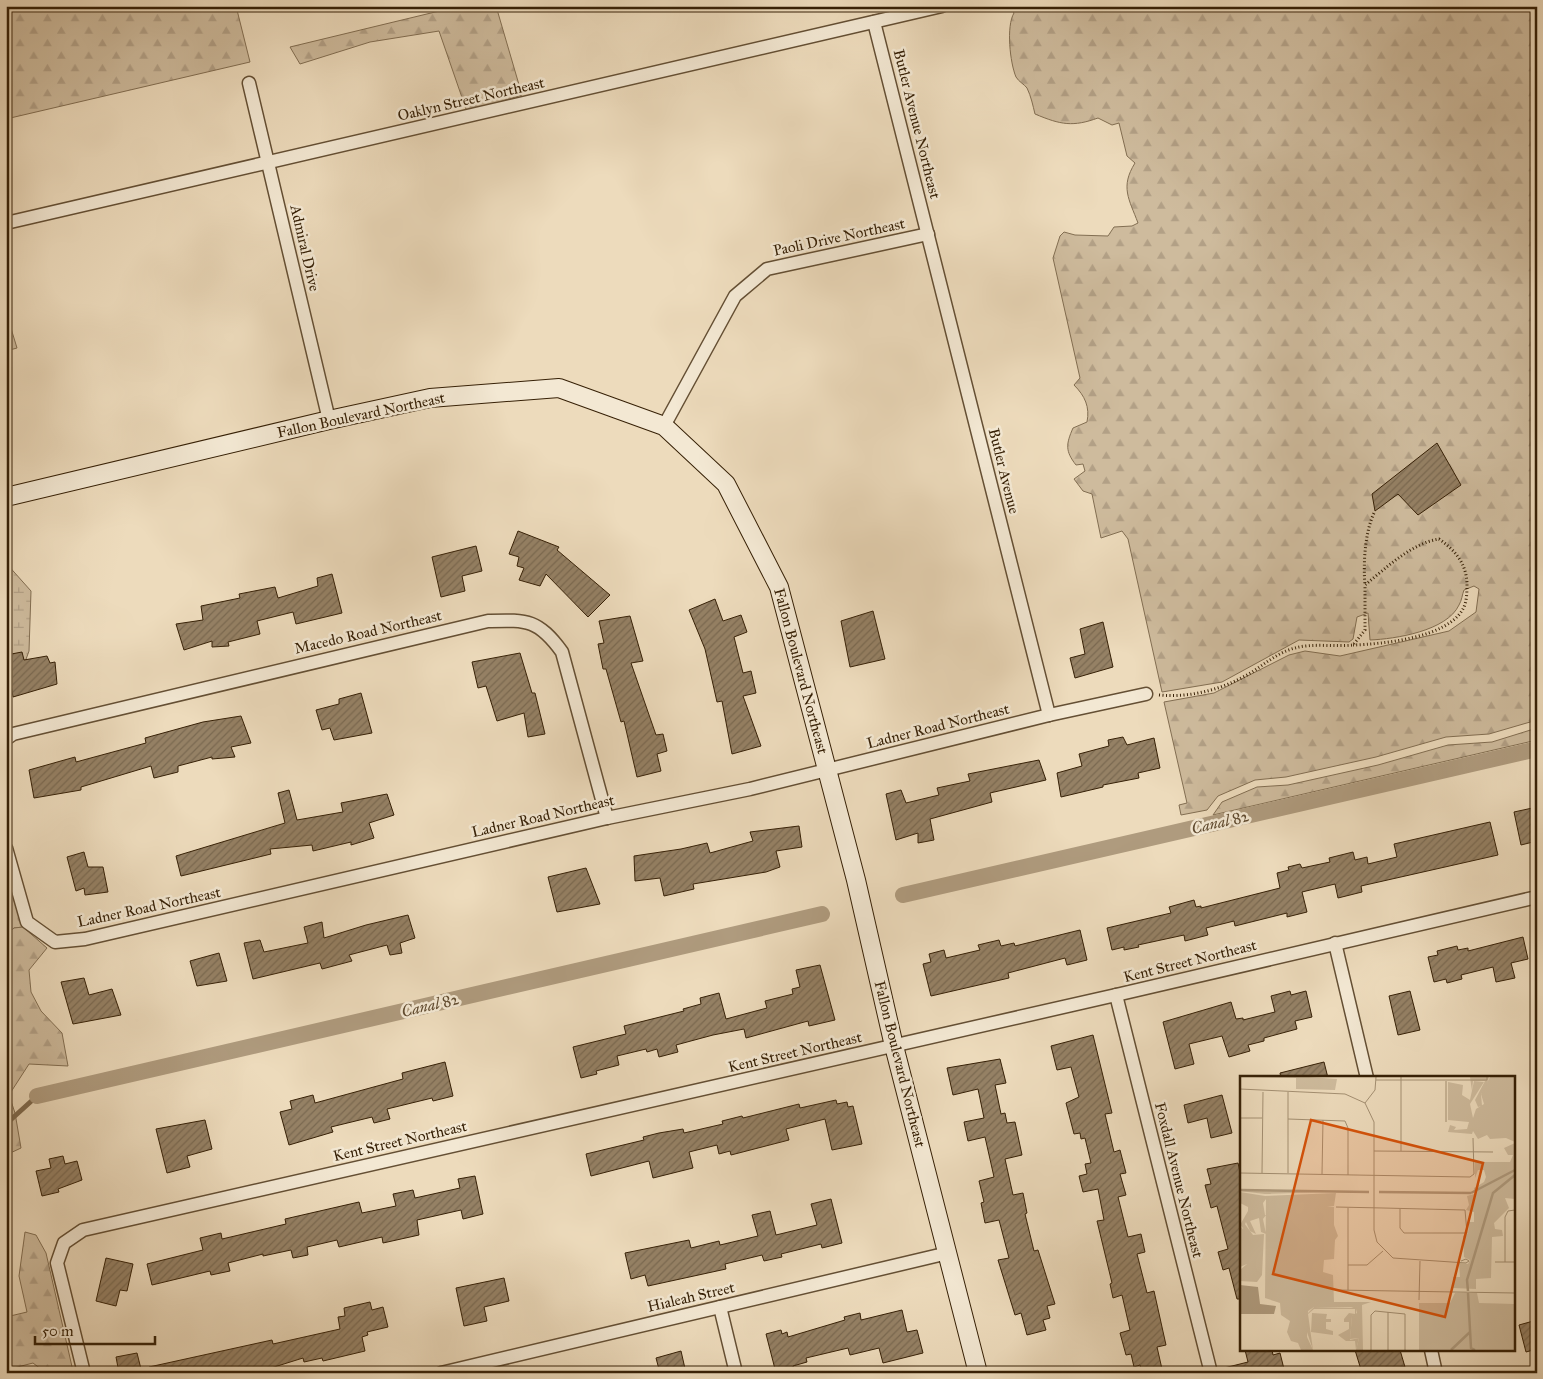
<svg xmlns="http://www.w3.org/2000/svg" width="1543" height="1379" viewBox="0 0 1543 1379" font-family="'IM FELL Great Primer',serif">
<style>
.grass{fill:url(#grass-tufts);stroke:#826e52}
.forest{fill:url(#forest-firs);stroke:#826e52}
.wetland{fill:url(#wetland-marsh);stroke:#826e52}
.lines{fill:none;stroke-linecap:round;stroke-linejoin:round}
.stream{stroke:#7f6a4e;stroke-width:5}
.canal{stroke:#af9b7e;stroke-width:16}
.building{fill:url(#building-hatch);stroke:#362006}
.street-casing{stroke:#644f34;stroke-width:15}
.secondary-casing{stroke:#362006;stroke-width:20}
.path{stroke:#362006;stroke-width:3;stroke-dasharray:1 2.5;stroke-linecap:butt}
.street{stroke:#f3e8d3;stroke-width:12}
.secondary{stroke:#f3e8d3;stroke-width:18}
.labels{text-anchor:middle;dominant-baseline:central;stroke-width:5;stroke-linejoin:round;paint-order:stroke}
.street-label{font-size:15px;fill:#362006;stroke:#f3e8d3}
.water-label{font-size:16px;font-style:italic;fill:#604b30;stroke:#f3e8d3}
.inset-river{fill:none;stroke:#af9b7e;stroke-width:2.5}
.inset-road{fill:none;stroke:#a49073;stroke-width:1}
.view{fill:#d6530b;fill-opacity:0.15;stroke:#d6530b;stroke-width:2.5}
.inset-edge{fill:none;stroke:#362006;stroke-width:2.5}
</style>
<defs>
<pattern id="grass-tufts" width="24" height="20" patternUnits="userSpaceOnUse" patternTransform="scale(1.25)"><rect width="24" height="20" fill="#cebb9d"/><path d="M3 7l-1-3M5 7V3M7 7l1-3M15 17l-1-3M17 17v-4M19 17l1-3" fill="none" stroke="#b2a086"/></pattern>
<pattern id="forest-firs" width="22" height="20" patternUnits="userSpaceOnUse" patternTransform="scale(1.25)"><rect width="22" height="20" fill="#cebb9d"/><path d="M5 1l3.5 6h-7zM16 11l3.5 6h-7z" fill="#b2a086"/></pattern>
<pattern id="wetland-marsh" width="20" height="14" patternUnits="userSpaceOnUse" patternTransform="scale(1.25)"><rect width="20" height="14" fill="#cebb9d"/><path d="M1 5h8M5 5V1M11 12h8M15 12V8" fill="none" stroke="#b2a086"/></pattern>
<pattern id="building-hatch" width="6" height="6" patternUnits="userSpaceOnUse" patternTransform="scale(1.25)"><rect width="6" height="6" fill="#958165"/><path d="M-1 1l2-2M0 6l6-6M5 7l2-2" fill="none" stroke="#7a6951"/></pattern>
</defs>
<rect width="100%" height="100%" fill="#eddbbc"/>
<filter id="stains"><feTurbulence type="fractalNoise" baseFrequency=".004" numOctaves="4"/><feColorMatrix values="0 0 0 0 .2 0 0 0 0 .09 0 0 0 0 .02 0 0 0 .5 -.17"/></filter>
<radialGradient id="worn" r=".72"><stop offset=".6" stop-color="#630" stop-opacity="0"/><stop offset="1" stop-color="#630" stop-opacity=".3"/></radialGradient>
<path class="grass" d="M6,877L23,927L14,928L6,935Z"/>
<g class="forest">
<path d="M6,6H236L250,62L6,119Z"/>
<path d="M460,6H496L522,95L467,112L439,31L370,42L300,64L290,47Z"/>
<path d="M1009,6H1537V720L1489,734L1446,737L1376,757L1286,777L1255,780L1218,796L1207,810L1181,815L1179,805L1187,803L1164,702L1214,693L1289,655L1305,651L1340,656L1449,631L1476,612L1479,589L1474,586L1464,590C1462,595 1462,600 1459,605C1447,631 1395,639 1370,640L1368,613L1357,617L1353,639L1349,642L1299,640L1222,682L1162,692L1128,539L1122,531L1101,538L1092,494L1083,491L1074,479L1085,471L1083,464L1076,465C1065,451 1066,444 1073,428L1087,422C1090,407 1085,396 1074,385L1080,378L1053,258L1060,236L1064,232L1075,235L1108,236L1114,227L1132,226L1138,223C1129,199 1120,187 1135,163L1127,156L1119,123L1112,125L1098,118C1073,127 1061,125 1035,114C1033,106 1031,96 1027,88C1024,84 1019,82 1016,77C1010,63 1006,26 1014,13Z"/>
<path d="M6,312L17,348L6,351Z"/>
<path d="M1537,728V740L1213,815L1222,802L1257,787L1288,785L1378,765L1448,745L1492,742Z"/>
<path d="M23,927L47,948L29,970L31,992L41,1011L62,1033L68,1066L29,1064L9,1095L15,1113L21,1148L6,1155V935L14,928Z"/>
<path d="M25,1232L36,1235L46,1253L73,1371L46,1373L33,1363L6,1370V1317L27,1312L19,1276Z"/>
</g>
<path class="wetland" d="M6,563L31,591L29,651L13,695L6,670Z"/>
<g class="lines">
<path class="stream" d="M6,1124L37,1096"/>
<g class="canal">
<path d="M903,895L1537,749"/>
<path d="M37,1096L822,914"/>
</g>
</g>
<g class="building">
<path d="M1437,443L1461,485L1418,515L1398,494L1375,511L1372,494Z"/>
<path d="M518,531L559,547L557,550L610,595L588,617L546,574L540,586L519,580L524,568L517,566L519,557L509,554Z"/>
<path d="M476,546L482,571L462,576L465,591L441,597L432,557Z"/>
<path d="M332,574L342,613L296,624L293,612L257,621L260,634L228,642L229,646L212,647V641L184,650L176,624L203,620L201,606L240,598L239,594L275,587L278,598L318,586L317,578Z"/>
<path d="M715,599L723,621L741,615L747,632L734,637L743,673L751,671L756,693L743,696L761,746L732,754L722,701L717,702L705,649L689,610Z"/>
<path d="M873,611L885,659L850,667L841,621Z"/>
<path d="M630,616L643,661L631,663L656,735L663,734L667,751L657,754L661,771L637,777L624,721L621,722L606,669H603L598,644L604,643L599,621Z"/>
<path d="M1103,622L1113,667L1075,678L1070,658L1085,654L1080,629Z"/>
<path d="M22,652L24,660L47,656L50,663L55,662L57,684L13,697L6,655Z"/>
<path d="M520,653L532,693H535L545,734L528,737L524,713L497,721L486,686L478,688L472,662Z"/>
<path d="M361,693L372,733L334,740L330,728L322,730L316,710L339,704V699Z"/>
<path d="M241,716L251,743L231,747L235,757L212,759V757L178,766V772L154,778L151,766L81,787V790L34,798L29,770L75,757L76,762L146,743L145,738L203,722Z"/>
<path d="M1123,737L1127,745L1154,738L1160,768L1138,773L1139,778L1103,785V787L1061,797L1057,773L1082,766L1079,754L1109,746L1108,740Z"/>
<path d="M1039,760L1046,780L990,793L992,802L930,819L934,840L918,843V833L896,840L886,794L901,790L906,803L939,795L937,788L970,781L968,774Z"/>
<path d="M289,790L297,820L343,812L341,803L387,794L394,815L369,823L374,838L351,845V842L313,851L312,845L270,849L271,854L181,876L176,856L285,823L278,793Z"/>
<path d="M1537,807V841L1521,845L1514,812Z"/>
<path d="M1490,822L1498,855L1361,886L1362,892L1338,898L1335,884L1302,892L1307,912L1287,917V913L1235,926L1234,921L1206,928L1208,935L1185,941L1184,935L1138,945L1139,947L1124,950V947L1112,950L1107,928L1171,913L1169,907L1194,900L1196,907L1201,906V908L1280,888L1277,873L1289,870L1288,867L1300,864L1302,868L1330,862L1329,858L1353,852L1355,860L1367,857L1368,864L1397,857L1394,844Z"/>
<path d="M799,826L802,847L776,851L780,867L766,872L693,884L694,889L664,896L660,878L635,881L634,856L681,849L707,843L710,853L753,841L750,832Z"/>
<path d="M84,852L88,867H103L108,892L85,895L84,888L76,891L67,857Z"/>
<path d="M586,868L600,904L557,912L548,877Z"/>
<path d="M408,915L415,938L400,943L402,953L390,955L387,945L349,955L352,961L322,969L320,963L253,979L244,943L260,940L264,952L308,943L304,927L322,922L324,938L366,925Z"/>
<path d="M1080,930L1087,960L1067,965L1065,958L1008,973L1009,978L931,996L923,964L931,962L929,954L944,950L946,958L980,950L978,945L999,940L1001,946L1014,943L1015,946Z"/>
<path d="M1523,937L1528,959L1511,963L1515,978L1496,982L1493,967L1461,975L1462,979L1447,983L1446,979L1434,982L1428,957L1438,955L1437,951L1457,946L1458,950L1468,948V951Z"/>
<path d="M219,953L227,981L197,986L190,961Z"/>
<path d="M820,965L835,1020L809,1026L808,1021L746,1038L744,1029L713,1035L676,1045L678,1052L659,1057L657,1049L647,1052L646,1049L617,1056L619,1065L596,1071L597,1074L581,1078L573,1047L626,1034L624,1026L684,1011L683,1009L701,1004L700,998L719,993L726,1019L767,1008L765,1001L793,994L792,989L800,987L796,970Z"/>
<path d="M84,978L89,995L112,989L121,1015L73,1024L61,982Z"/>
<path d="M1290,991L1291,995L1306,991L1312,1017L1295,1021L1297,1029L1264,1038V1041L1248,1045L1250,1051L1229,1057L1222,1036L1189,1044L1194,1064L1175,1069L1163,1022L1231,1002L1236,1019L1243,1018V1020L1275,1012L1271,996Z"/>
<path d="M1410,991L1420,1030L1398,1035L1389,996Z"/>
<path d="M1093,1035L1112,1113L1105,1114L1114,1152L1120,1150L1126,1173L1120,1174L1126,1195L1118,1197L1128,1237L1141,1234L1145,1252L1137,1254L1147,1293L1154,1291L1166,1345L1157,1347L1162,1369L1146,1373H1142L1140,1365L1134,1367L1131,1354L1126,1355L1120,1333L1130,1330L1122,1295L1113,1298L1110,1284L1112,1283L1097,1221L1104,1220L1098,1189L1083,1192L1079,1176L1087,1174L1085,1164L1091,1163L1085,1138L1081,1139L1080,1133L1074,1134L1066,1103L1079,1097L1071,1067L1057,1070L1051,1046Z"/>
<path d="M1000,1059L1006,1083L995,1085L1001,1114L1005,1113L1007,1123L1015,1122L1022,1155L1005,1159L1013,1195L1023,1193L1027,1213L1025,1214L1034,1251L1038,1250L1055,1304L1047,1306L1050,1318L1043,1320L1046,1330L1027,1335L1021,1313L1015,1315L998,1260L1009,1258L999,1220L985,1223L981,1203L984,1202L979,1181L994,1177L985,1137L968,1141L964,1122L984,1118L978,1089L953,1095L947,1068Z"/>
<path d="M445,1062L453,1096L433,1101L432,1098L387,1109L390,1119L374,1123L372,1117L331,1127L333,1132L289,1145L280,1112L292,1109L290,1101L313,1095L315,1103L403,1079L402,1073Z"/>
<path d="M1324,1062L1328,1078H1281L1280,1073Z"/>
<path d="M1222,1095L1232,1133L1211,1138L1207,1118L1188,1123L1184,1105Z"/>
<path d="M836,1100L837,1104L847,1102L848,1107L853,1106L862,1144L832,1150L825,1119L786,1129L789,1140L731,1155L730,1151L719,1154L717,1145L689,1152L693,1168L653,1178L649,1161L591,1176L586,1154L644,1140L643,1137L659,1133L683,1129L684,1133L723,1124L722,1121L742,1116L743,1118L799,1104L800,1108Z"/>
<path d="M205,1120L212,1149L187,1156L190,1167L167,1173L156,1129Z"/>
<path d="M63,1156L65,1164L77,1161L82,1180L58,1189L59,1192L42,1196L36,1171L51,1168L49,1159Z"/>
<path d="M1238,1163L1242,1180V1299H1237L1229,1268L1223,1270L1218,1252L1228,1249L1217,1206L1211,1208L1205,1185L1211,1184L1207,1169Z"/>
<path d="M475,1176L483,1214L463,1219L461,1210L417,1220L419,1235L383,1243L382,1237L339,1247L337,1240L307,1247L308,1255L293,1258L291,1250L263,1256V1254L228,1263L230,1271L211,1275L210,1271L152,1285L147,1264L203,1250L200,1238L221,1233L222,1239L286,1224L285,1219L359,1202L362,1213L396,1206L393,1194L413,1190L415,1198L460,1188L458,1179Z"/>
<path d="M831,1199L842,1243L822,1248L821,1244L781,1254L782,1257L764,1261L762,1255L725,1264L726,1269L648,1286L645,1275L631,1279L625,1253L689,1240L691,1248L719,1241L720,1245L758,1236L752,1215L770,1211L776,1235L817,1225L811,1204Z"/>
<path d="M106,1258L133,1264L127,1291L120,1290L116,1306L96,1301Z"/>
<path d="M504,1278L509,1301L484,1307L487,1321L464,1326L456,1288Z"/>
<path d="M370,1302L372,1310L383,1307L388,1327L367,1332L368,1335L362,1337L365,1351L323,1361L322,1358L304,1362L303,1358L255,1373H150L149,1367L272,1340L273,1344L340,1329L338,1317L345,1316L344,1308Z"/>
<path d="M902,1310L907,1332L917,1330L923,1353L883,1363L879,1348L850,1355L848,1348L806,1358L807,1362L793,1366L794,1370L776,1373L766,1334L781,1330L782,1334L787,1332L788,1337L845,1320L844,1317L860,1313L861,1320Z"/>
<path d="M1537,1320V1349L1526,1352L1519,1325Z"/>
<path d="M1245,1350H1272L1273,1355L1280,1353L1285,1373H1225L1224,1368L1248,1362Z"/>
<path d="M1355,1350H1400L1405,1367L1393,1368L1394,1373H1362Z"/>
<path d="M681,1351L686,1373H660L656,1358Z"/>
<path d="M137,1353L142,1373H119L116,1357Z"/>
</g>
<g class="lines">
<defs>
<g id="street">
<path d="M874,22L1049,715"/>
<path d="M249,83L329,420"/>
<path d="M6,223L942,6"/>
<path d="M664,426L735,296L767,269L928,234"/>
<path d="M6,739L13,734L488,621C527,620 538,619 562,652L607,818"/>
<path d="M6,848L27,922L55,942L85,939L607,818L750,789L1049,715L1146,694"/>
<path d="M1335,943L1367,1078"/>
<path d="M1116,995L1211,1373"/>
<path d="M720,1307L736,1373"/>
<path d="M1431,1350L1436,1373"/>
<path d="M84,1373L57,1263L64,1243L83,1230L1116,995L1537,897"/>
<path d="M441,1373L948,1253"/>
</g>
<path id="secondary" d="M6,497L329,420L430,398L559,388L664,426L726,484L779,587L856,880L894,1046L978,1373"/>
</defs>
<use href="#street" class="street-casing"/>
<use href="#secondary" class="secondary-casing"/>
<g class="path">
<path d="M1353,645C1383,644 1447,638 1463,609C1467,602 1467,591 1467,583C1466,563 1455,550 1439,539C1412,543 1386,568 1365,585C1363,564 1365,530 1375,511"/>
<path d="M1159,695C1192,698 1224,689 1252,672C1266,663 1279,652 1295,648C1312,643 1335,647 1353,645L1365,630V585"/>
</g>
<use href="#street" class="street"/>
<use href="#secondary" class="secondary"/>
</g>
<g class="labels">
<g class="street-label">
<text transform="translate(471 99) rotate(-13)">Oaklyn Street Northeast</text>
<text transform="translate(917 124) rotate(76)">Butler Avenue Northeast</text>
<text transform="translate(839 237) rotate(-12)">Paoli Drive Northeast</text>
<text transform="translate(305 248) rotate(77)">Admiral Drive</text>
<text transform="translate(361 415) rotate(-12)">Fallon Boulevard Northeast</text>
<text transform="translate(1004 471) rotate(76)">Butler Avenue</text>
<text transform="translate(368 632) rotate(-13)">Macedo Road Northeast</text>
<text transform="translate(801 671) rotate(75)">Fallon Boulevard Northeast</text>
<text transform="translate(938 726) rotate(-14)">Ladner Road Northeast</text>
<text transform="translate(543 816) rotate(-13)">Ladner Road Northeast</text>
<text transform="translate(149 907) rotate(-12)">Ladner Road Northeast</text>
<text transform="translate(1190 961) rotate(-14)">Kent Street Northeast</text>
<text transform="translate(795 1052) rotate(-13)">Kent Street Northeast</text>
<text transform="translate(900 1064) rotate(76)">Fallon Boulevard Northeast</text>
<text transform="translate(400 1141) rotate(-13)">Kent Street Northeast</text>
<text transform="translate(1179 1180) rotate(76)">Foxdall Avenue Northeast</text>
<text transform="translate(691 1297) rotate(-13)">Hialeah Street</text>
</g>
<g class="water-label">
<text transform="translate(1220 822) rotate(-13)">Canal 82</text>
<text transform="translate(430 1005) rotate(-13)">Canal 82</text>
</g>
</g>
<g transform="translate(1240 1076)">
<rect width="275" height="275" fill="#eddbbc"/>
<path d="M74,231L116,232V239L112,240L110,264L119,262L116,274L115,265H106L98,259L109,253V246H104V243L109,237L115,238V233H74L68,238L73,274L67,256V238ZM72,237L87,238L86,243H91V246H86V253L93,255V259L71,256Z" fill="#cebb9d"/>
<path d="M11,1H68L97,3L95,14L56,13V2ZM250,1H275V66L266,62L250,63L247,59L238,63L233,55L232,58L208,56L210,49L216,51L214,54L227,53L229,46L208,44V6L223,9L222,19L230,24L234,5L244,6L230,28L233,42L236,33L244,28L241,18ZM275,67V123L265,122L269,132L254,147L255,153L262,154L263,160L252,161L251,202L236,203V213L213,212V201H220L219,187L228,188L230,184L224,181L223,160L228,157L229,146H234V136L226,134L229,129L227,120L234,118V112L244,106L246,101L244,94H238L235,102V86H270L273,79H268L264,72ZM0,115L92,116L25,118ZM0,116L25,120L96,117L94,130H87L94,131V149L98,160L95,164L94,183L84,184L83,196L93,199L94,226H131L122,229L123,274H116L119,262L110,263L112,240L117,237L116,233L111,231H74L68,235L67,261L73,274H61L58,267L51,265L47,256L50,245L41,239L40,227L25,222L26,123L23,127L25,139L8,135V131L0,127ZM8,135L26,139L23,143L26,158L21,156L19,142L10,145L16,158L10,155L6,146L3,152L0,149ZM4,147L13,159L24,158L22,199L17,206L0,205V194L7,188L0,191V150L3,153ZM215,217H237L239,227L275,228V274H179V227H210Z" fill="#cebb9d"/>
<path d="M230,1H249L246,12L241,18L242,30L238,31L235,24L245,5H233L232,15Z" fill="#cebb9d"/>
<path d="M0,209L18,211L20,228L36,230L34,238H0Z" fill="#af9b7e"/>
<path class="inset-river" d="M0,114L129,116M139,116L231,117M231,117L275,94M228,215L227,204L253,117L275,99M228,217L231,272L235,274M211,274L230,256"/>
<path class="inset-road" d="M136,4H247V1M206,5V46M0,13L105,18L125,27L134,46V154L137,166L153,182L226,187L229,185L226,183L221,185M125,27L135,14L136,1M0,42H22M48,43L105,45L108,52V99M134,75L253,76M161,75V1M0,97L230,101L234,98L233,62M22,97L23,16M48,97V16M82,98L83,44M96,131L143,132L225,134L227,157H164L160,152V133M108,132V214M255,186H275M265,186V141L268,135L275,134M108,189H127L143,175M96,214L275,217M179,224L180,185M131,274V239L135,235L165,238V274M148,274V236"/>
<path class="view" d="M71,44L243,87L205,241L33,198Z"/>
<rect width="275" height="275" class="inset-edge"/>
</g>
<rect width="1543" height="1379" fill="none" stroke="#eddbbc" stroke-width="25"/>
<rect x="8" y="8" width="1528" height="1364" fill="none" stroke="#362006" stroke-width="2.5"/>
<rect x="12" y="12" width="1518" height="1354" fill="none" stroke="#362006"/>
<path d="M35 1336v8h120v-8" fill="none" stroke="#362006" stroke-width="2.5"/>
<text x="42" y="1336" font-size="15" fill="#362006" stroke="#f3e8d3" stroke-width="4" paint-order="stroke">50 m</text>
<rect width="100%" height="100%" filter="url(#stains)"/>
<rect width="100%" height="100%" fill="url(#worn)"/>
</svg>
